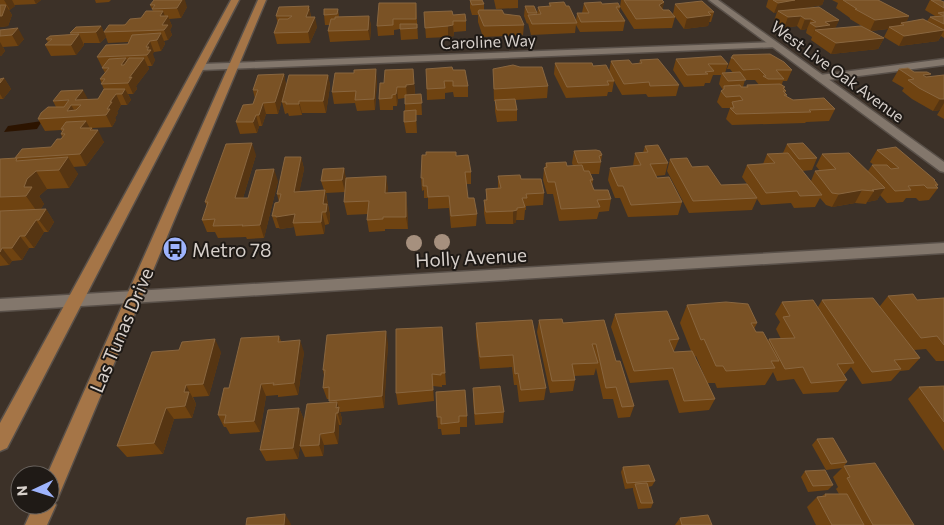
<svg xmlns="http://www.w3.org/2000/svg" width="944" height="525" viewBox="0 0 944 525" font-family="Commissioner,sans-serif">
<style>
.water{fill:#2c1400}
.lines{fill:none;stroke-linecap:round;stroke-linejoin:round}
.street-casing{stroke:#595049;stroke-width:3}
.secondary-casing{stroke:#595049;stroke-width:3}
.primary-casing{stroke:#595049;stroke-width:3}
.street{fill:#83776c;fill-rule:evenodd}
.secondary{fill:#83776c;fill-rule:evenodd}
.primary{fill:#a57547;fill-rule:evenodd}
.tree{fill:#a6907e}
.wall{fill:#6f4311;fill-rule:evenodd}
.shaded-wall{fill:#563512}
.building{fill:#7a5225;stroke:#89663f;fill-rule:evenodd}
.labels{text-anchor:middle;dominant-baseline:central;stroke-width:4;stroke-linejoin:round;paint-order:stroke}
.far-street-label{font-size:16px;fill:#d7d0cb;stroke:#1f1a16}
.poi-label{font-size:19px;fill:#d7d0cb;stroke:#1f1a16;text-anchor:start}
.street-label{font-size:19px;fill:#d7d0cb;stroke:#1f1a16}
</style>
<rect width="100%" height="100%" fill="#3c3128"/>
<path class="water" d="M42,121L37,129L4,132L8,126Z"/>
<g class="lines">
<defs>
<g id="street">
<path d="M775,42L780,45L778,47L202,70L197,67L202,64Z"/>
<path d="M944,59V65L820,81L815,78L820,75Z"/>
</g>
<g id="secondary">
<path d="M709,0H718L944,162V172L940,171Z"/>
<path d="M944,243V253L0,311V299Z"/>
</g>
<g id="primary">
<path d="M231,0H239L7,448L0,451V423Z"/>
<path d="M258,0H266L57,500L54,502L56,505L47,525H25L34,505H50V475H47Z"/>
</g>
</defs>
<use href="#street" class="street-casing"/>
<use href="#secondary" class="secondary-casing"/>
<use href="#primary" class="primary-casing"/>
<use href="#street" class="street"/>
<use href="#secondary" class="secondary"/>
<use href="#primary" class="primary"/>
</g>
<g class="tree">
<circle cx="442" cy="242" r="8"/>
<circle cx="414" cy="243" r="8"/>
</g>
<g class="wall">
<path d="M0,0H41L36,4L14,5L15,6L9,10L12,15L8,26L0,27Z"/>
<path d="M95,0H111L109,2L96,3Z"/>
<path d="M470,0H482L484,4V10L504,14L524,25L523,35L483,37L478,22V15H472L470,8Z"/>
<path d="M494,0H518V8L496,9Z"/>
<path d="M621,0H662L664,2L662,9L675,17L672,28L634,29L620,7Z"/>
<path d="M768,0H824L822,5L797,9L839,20L835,28L884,38L878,49L831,54L811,40L812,37L806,33L807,29L801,30L797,26L784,28L774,21L777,12L774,13L766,7Z"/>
<path d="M832,0H878L909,16L906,22L927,21L930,17L935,16L925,10L930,0L944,2V38L941,36L938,41L899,46L884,37L888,29L870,31L850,19V18L836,8L838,3Z"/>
<path d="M416,3L418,39L401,40L400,29L394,30V35L378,36L377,26Z"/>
<path d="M549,3L576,21L577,13H582L584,3L602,4L620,7L619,12L625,21L623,31L580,32L576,25L575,33L531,35L528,23L527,24L524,16L525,6L537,13V15L538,7L549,6Z"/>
<path d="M675,4L714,12L711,22H709L708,26L684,29L673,14Z"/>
<path d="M150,5L187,7L181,18L169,19L172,26L170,30L172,35L168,40L164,41L165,44L161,51L154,52L152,54L155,60L152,66H148L149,69L136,86L137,89L133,94H128L131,100L127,105H121L117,112L118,113L115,118L116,120L112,127L92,128L104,142L86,166L73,167L78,174L69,188L47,189L39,196L44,204L40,210L46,209L54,222L48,232H44L34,248H29L22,260L12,261L9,265L0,266V159L15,158L51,147L61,139L62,137L61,134L62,132L61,130L45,131L38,119L56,107L53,101L98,99L104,90L100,79L105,73L97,57L128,44V42L108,43L104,32L141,18L153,11Z"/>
<path d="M309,6L311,17L317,27L310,43L277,44L274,33L278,24L276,16Z"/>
<path d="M338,9L339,17L369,16L371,26L370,40L330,42L328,31L330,25H325L324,15Z"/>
<path d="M424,12L453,15L466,21V31L454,32V36L448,37L426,38Z"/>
<path d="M101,26L106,37L100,43H84V45L76,55L51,56L45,45L48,42L46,39L71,35L70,33Z"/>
<path d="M0,30L24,39L18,46L3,47L5,51L1,56H0Z"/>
<path d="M733,55L792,70L787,81H783L782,84L786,91L785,93L787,95V97L793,100L835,109L829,121L806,122L805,123L732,125L726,119L730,108H722L717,102L721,91L723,90L719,84L721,75H713L710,83H705L704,86L684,87L673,70L676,59L728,64L725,73H733L730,69H727L731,58ZM745,80H755L759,85H747L746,87H743Z"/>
<path d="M640,60L679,85L676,96L648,97L646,94L622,95L614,81L612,92H608L607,96L566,98L554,74L555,63L593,66L609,72L611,61L632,64H639Z"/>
<path d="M413,69L415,94H421L422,115H416L417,133H406L404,122L405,111V98L398,99L397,106H393V110H380L379,99Z"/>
<path d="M426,69L453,70L468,86V97H454L453,92L445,93V99L427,100Z"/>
<path d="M493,69L548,86L547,98L515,100L517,110V121L497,122L495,111V101H494Z"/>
<path d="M899,69L914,72L929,77L944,75V119L937,115L940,110L933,111L912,99L902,91L904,88L892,81Z"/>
<path d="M284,74L286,86L278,114H266L262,126H259L257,133L240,134L236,122L253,104L255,99L253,90Z"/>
<path d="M328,75L330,86L326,113H302V115L289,116L288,113L285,114L282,102Z"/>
<path d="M4,78L11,89L3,99H0V79Z"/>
<path d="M377,80L375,110L357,111L355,103L334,104L332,92Z"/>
<path d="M787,144L817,158L812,170L802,171L811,181L815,171H820L816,166L822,154L868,171L872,165H874L870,162L877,150L935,180V181L938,185L937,187L938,188L929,200L919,201L916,198H906L903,202L887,203L880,195L877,200L867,202L866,204L855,203L832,207L826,205L820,198L815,207L794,208L791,203L761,205L757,199L752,210L689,213L667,171L670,159L692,167L721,185L750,188L742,177L747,165L763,164L767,154L783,153Z"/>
<path d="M645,146L668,163L665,175L656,176L657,178L682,202L678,215L628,217L620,198H615L608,180L610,168L633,166L635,153H643Z"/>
<path d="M574,151L602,155L599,174H591L593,180L592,186L594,190L611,199L609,211L599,212L597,219L559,221L553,194H547L543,180L544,168L545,167L546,163L567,166H573L572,163Z"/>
<path d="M256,155L243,198H248L278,181L264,238L247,239L246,237L218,238L215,232H207L202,220L207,207L205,202Z"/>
<path d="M456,156L471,172V184H466L468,198L477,214L476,226L451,228L449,208L428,209V198H424V190L422,191L421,178Z"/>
<path d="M301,157L304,169L299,192L324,190L321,181L344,168L346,180L345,192L326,193L330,216L329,224L325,225L324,234L296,236L294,227L280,229L279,228H276L272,216L279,202L277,194Z"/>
<path d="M386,176L387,193L407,204L408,229H385V231L369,232L367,220L368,214L347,215L344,202Z"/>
<path d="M498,176L521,179L544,193L543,205L526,206V210H525L524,220H516V222L513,224H486L484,213V200H486V189H498Z"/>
<path d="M888,296L917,300L944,298V361H936L926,349L914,350L920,358L909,370L900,371L891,381L862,384L851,367L844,375L847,380L838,392L803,394L794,379L777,381L773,372L765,385L717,388L715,383H708L715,399L709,410L679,413L668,380L630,383L611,327L615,314L679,339L674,351H673L674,352L691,351L680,323L687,305L757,323L754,329L756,332L768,341L769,339H781L776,329L780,322L775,314L782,302L818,307L822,300L880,306ZM696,356L706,380L695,357Z"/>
<path d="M532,320L546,388L544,400L519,402L517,385H514L512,367L480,369L476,336V323Z"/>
<path d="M539,320L563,323L604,320L616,361L634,406L630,417L618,418L613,399H603L596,368L594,375L574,376L575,380L573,391L550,393L537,332Z"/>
<path d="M442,327L446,385H442V387L433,386L434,401L398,405L396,393Z"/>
<path d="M279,336L281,341L304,352L298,395L278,397V395L266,396L260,432L230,434L226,427H224L218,415L229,388Z"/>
<path d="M388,343L384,408L340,412L342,419L341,425H339L338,444L324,445L323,456L305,457L300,446L298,459L266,461L260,450L299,408L304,420L330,403L329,399H327L323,388L324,376L323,370Z"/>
<path d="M221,352L209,396L193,397L196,404L192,418L174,419L163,454L127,457L117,446Z"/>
<path d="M944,386V451L908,399L919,387Z"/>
<path d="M473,388L504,412L503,423L475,425L473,400Z"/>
<path d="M436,392L467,416V427H460V434L442,435L441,429H438Z"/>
<path d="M817,439L847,462L844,466L914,525H816L807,507L817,497L822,496L825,494H839L836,489L838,487L833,477L842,468L826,470L812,445Z"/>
<path d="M623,467L655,481L652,486L648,487L653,503L651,508L638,509L633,490V488L625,489L621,472Z"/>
<path d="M805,471L833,485L828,490L808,492L801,477Z"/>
<path d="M680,518L712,525H675Z"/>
</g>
<g class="shaded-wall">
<path d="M4,0H12L15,6L10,10Z"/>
<path d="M34,0H41L36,4Z"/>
<path d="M182,0H185L187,7L181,18L177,8Z"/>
<path d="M795,0H824L822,5L780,12L778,11L777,12L774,13L778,3Z"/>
<path d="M664,2L662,12L659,5Z"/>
<path d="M0,4L4,10L6,5L12,15L8,26L0,27Z"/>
<path d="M309,6L311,20L306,17Z"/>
<path d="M163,11L166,19L168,16L172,26L170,30L172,35L168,40L162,25L160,16Z"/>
<path d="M711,15L708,26L684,29L687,18Z"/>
<path d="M369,16L371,26L370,40L368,30Z"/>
<path d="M801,16L797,26L784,28L788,17Z"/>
<path d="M909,16L904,27V25L901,23L899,27H889L888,29L870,31L875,20Z"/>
<path d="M315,17L317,27L310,43L308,32Z"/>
<path d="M805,19H811L807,29L801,30Z"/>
<path d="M839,20L834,31L815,30L812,37L816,27L825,22Z"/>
<path d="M453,25L454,36L448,37V26Z"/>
<path d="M101,26L106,37L100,43L96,32Z"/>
<path d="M18,28L24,39L18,46L12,35Z"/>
<path d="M944,30L938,41L899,46L904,36Z"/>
<path d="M161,33L165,44L161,51L157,40Z"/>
<path d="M79,34L84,45L76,55L71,45Z"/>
<path d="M884,38L878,49L831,54L836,43Z"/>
<path d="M150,41L154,52L153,54L155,60L152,66L147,55L146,47Z"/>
<path d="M0,42L5,51L1,56H0Z"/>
<path d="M126,58L131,69L121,65Z"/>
<path d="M144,58L149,69L136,86L137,89L133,94L128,83L129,78Z"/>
<path d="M376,69L377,80L375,110L374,99Z"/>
<path d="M284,74L286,86L278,114L275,102Z"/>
<path d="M931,74L924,85L923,75Z"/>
<path d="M328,75L330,86L326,113L323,101Z"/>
<path d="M4,78L11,89L3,99L0,94V83Z"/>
<path d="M414,84L415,95L407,98L406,85Z"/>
<path d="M397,87L398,99L397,106L396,94Z"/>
<path d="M125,89L131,100L127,105L122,94Z"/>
<path d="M83,90L89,101L81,105L75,100Z"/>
<path d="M116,94L121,105L117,112L118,113L115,118L116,120L112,127L106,115L110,102Z"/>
<path d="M944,98V103L940,110L933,111L940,99Z"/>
<path d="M299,101L302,113V115L299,104Z"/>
<path d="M263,103L266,114L262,126L259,115Z"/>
<path d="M71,105L78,116L67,111Z"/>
<path d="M256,115L259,126L257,133L253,122Z"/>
<path d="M86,121L91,130L92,128L95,134L98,130L104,142L86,166L80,154V128Z"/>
<path d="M252,143L256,155L239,211L235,198Z"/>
<path d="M68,157L78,174L69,188L59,170Z"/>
<path d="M301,157L304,169L297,204L294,192Z"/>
<path d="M344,168L346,180L345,192L342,180Z"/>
<path d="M274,169L278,181L264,238L260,225Z"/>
<path d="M36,171L47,189L39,196L44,204L38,213L26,196L24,187L27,179Z"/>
<path d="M386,176L388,188L387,205L385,193Z"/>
<path d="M885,188L877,200L867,202L874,191L872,190Z"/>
<path d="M325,190L330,216L329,224L323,204Z"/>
<path d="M862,190L855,203L832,207L839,194Z"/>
<path d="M406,192L407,204L408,229L406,217Z"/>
<path d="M46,209L54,222L48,232L39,220Z"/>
<path d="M517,210L516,222L513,224V211Z"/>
<path d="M322,212L325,225L324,234L321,222Z"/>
<path d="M295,214L293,223L294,227L280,229L276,217Z"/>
<path d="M36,220L44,232L34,248L25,236Z"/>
<path d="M20,236L29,248L22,260L12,248Z"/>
<path d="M2,248L12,261L9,265L0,254V252Z"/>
<path d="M386,331L388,343L384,408L382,396Z"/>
<path d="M215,339L221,352L209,396L203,384Z"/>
<path d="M300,340L304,352L298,395L294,383Z"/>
<path d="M261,384L266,396L260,432L254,421Z"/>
<path d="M186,385L196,404L192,418L185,406L184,392Z"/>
<path d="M337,402L342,419L341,425L336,408Z"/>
<path d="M166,408L174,419L163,454L154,443Z"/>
<path d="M299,408L304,420L298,459L293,448Z"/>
<path d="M336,413L339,425L338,444L334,432Z"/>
<path d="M320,434L324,445L323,456L319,445Z"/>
<path d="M285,514L291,524V525H284Z"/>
</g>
<g class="building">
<path d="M154,0H182L177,8L152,9L155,5H150Z"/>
<path d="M470,0H482L484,4L472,5Z"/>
<path d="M624,0H662L664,2L659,5L663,10H669L675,17L636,19Z"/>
<path d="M773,0H795L778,3Z"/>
<path d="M843,0H878L909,16L875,20L855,9H857Z"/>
<path d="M931,0H939L944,2V8Z"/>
<path d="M702,1L714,12H708L711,15L687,18L675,4Z"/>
<path d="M564,2L566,6H569L577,23L532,24L528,15L541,14L538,7L551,6L549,3Z"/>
<path d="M601,2L602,4L618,3L620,7H616L625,21L581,22L577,13H589L584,3Z"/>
<path d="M379,3H416V19H393V25L377,26Z"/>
<path d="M0,5H6L2,16H0Z"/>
<path d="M309,6L308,9H309L306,17H315L308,32L274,33L279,19H288L292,16H276L279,7Z"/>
<path d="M525,6H534L537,13H528Z"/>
<path d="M819,7L839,20L825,22L830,25L816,27L810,23L816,22L811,19H805L801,16L788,17L778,11Z"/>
<path d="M324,9H338L337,14L324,15Z"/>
<path d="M479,10H502L504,14L520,16L524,25L484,26L478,12Z"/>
<path d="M146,11H163L160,16H168L162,25H168L164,30L104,32L109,25H125L130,19L141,18Z"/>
<path d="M452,11L453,15L465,14L466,21H453V25L448,26L425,28L424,12Z"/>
<path d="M944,12V24L930,17L944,16L938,13Z"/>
<path d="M369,16L368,30L328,31L331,19H335V17Z"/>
<path d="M923,19L944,30L904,36L889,27L904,25L901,23Z"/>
<path d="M400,24H417V28L400,29Z"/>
<path d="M101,26L96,32L70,33L76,27Z"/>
<path d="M861,26L884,38L836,43L815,30Z"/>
<path d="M18,28L12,35L0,36V30Z"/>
<path d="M161,33L157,40L150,41L146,47H149L147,50H151L147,55L97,57L106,45L128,44L132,35Z"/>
<path d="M79,34L71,45H45L52,39H46L50,36Z"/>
<path d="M770,54L784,62L792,70H776L784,79H768L763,76H766L759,69L743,70L733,58H731L733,55Z"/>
<path d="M721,56L728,64H708L714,71L705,72L708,74L687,75L676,59Z"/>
<path d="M126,58L121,65H124L129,58H144L129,78L132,77L128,83L101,84L105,79H100L109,68H102L109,59Z"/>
<path d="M658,59L679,85L650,86L649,82L624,84L611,61L629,60L632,64L642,63L640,60Z"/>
<path d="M555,63H592L593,66L606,65L614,81H607L609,85L567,87Z"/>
<path d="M513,65L520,67H542L548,86L494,89L493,69Z"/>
<path d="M452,67L453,70H465L468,86H453V81H444L445,88L427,89L426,69Z"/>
<path d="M908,68L914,72H927L931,74L923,75L926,77L944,75V99H940L919,88L908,80L914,79L899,69Z"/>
<path d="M376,69L374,99L355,100L356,91L332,92L335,73H354V70Z"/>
<path d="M413,69L414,84L406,85V87H397L396,94L392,95V98L379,99L380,83H384L385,70Z"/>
<path d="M740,72L746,80L728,81L722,73Z"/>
<path d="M284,74L275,102L263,103L259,115H256L253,122H236L243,105L253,104L258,90H253L258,75Z"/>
<path d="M289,75H328L323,101H299V104H286V102H282Z"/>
<path d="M4,78L0,83V79Z"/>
<path d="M780,84L785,87L783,88L786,91H783L787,95H784L793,100L824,98L835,109L809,110L811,112L736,114L730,108H734L732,102L743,100L740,96L726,97L721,91L724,89V86L740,85L741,87H748L747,85Z"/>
<path d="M104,89H125L122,94H116L110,102H112L107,109H110L106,115L38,119L41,113L48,107H64L69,100L53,101L61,91L83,90L75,100L98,99ZM71,105H81L76,110L67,111Z"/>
<path d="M421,94L422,103L405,104V95Z"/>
<path d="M515,99L517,110H497L495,100Z"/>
<path d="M416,110V121L404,122V111Z"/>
<path d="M86,121L80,128H92L90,130H98L80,154L15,158L22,149L51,147L57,139H61L65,134H61L64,129H61L66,122Z"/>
<path d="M252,143L235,198H248L256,170L274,169L260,225L242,226L243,225L213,226L215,219L202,220L208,202H205L226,144Z"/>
<path d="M803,143L817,158L799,159L787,144Z"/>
<path d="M658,145L668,163L650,164L657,178L669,177L682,202L631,205L623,186H618L610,168L641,165L635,153L648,152L645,146Z"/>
<path d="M896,147L935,180H934L938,185H935L938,188H927L924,185L908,186L911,190L895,191L872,165H887L891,169L899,168L877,150Z"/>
<path d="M596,150L600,151L602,155L599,156L601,162L578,163L574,151Z"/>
<path d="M426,152H456V156L468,155L471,172H465L468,198H474L477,214L451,216L449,196L428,197L427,186H423V178H421L422,155H426Z"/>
<path d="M788,153L822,195L800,196L797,191L766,193L747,165L775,163L767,154Z"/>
<path d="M849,153L885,188L872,190L874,191L862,190L839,194L832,193L815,171L836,169L822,154Z"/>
<path d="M68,157L59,170L36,171L27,179L24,187H32L26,196L0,197V159L17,158L16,161Z"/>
<path d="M285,157H301L294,192L325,190L323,204H327L326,212H322L321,222L293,223L295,214L276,217V216H272L275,203L279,202L281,194H277Z"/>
<path d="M687,158L692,167L708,166L721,185L747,184L757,198L693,201L670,159Z"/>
<path d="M566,162L567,166L582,165L584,171H589L593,180H590L594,190H608L611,199L597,200L600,207L561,209L555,182H548L544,168L547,167L546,163Z"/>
<path d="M344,168L342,180L321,181L323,169Z"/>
<path d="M520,175L521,179H541L544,193L526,194L527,198H522L525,207L517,208V210L513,211L486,212L484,200H487L486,189L501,188L498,176Z"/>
<path d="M386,176L385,193L406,192V217H383V219L367,220L369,201L344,202L346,178Z"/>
<path d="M46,209L39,220H36L25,236H20L12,248H2L0,252V211Z"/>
<path d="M913,294L917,300L944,298V345L937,336L921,338L888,296Z"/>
<path d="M873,298L920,358L894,360L901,369L872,372L822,300Z"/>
<path d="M813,300L854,363L837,364L847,380L811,383L803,367L785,369L769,339L795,338L783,317L790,316L782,302Z"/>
<path d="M726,302L748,304L757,323H751L756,332H763L779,361H771L775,368L726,371L723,366H716L704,339L701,340L687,305Z"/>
<path d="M667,311L679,339L669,340L674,352L692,351L715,399L684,401L673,368L634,371L615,314Z"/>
<path d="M562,319L563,323L604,320L616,361H620L634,406L622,407L616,387L606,388L596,344H592L598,363L572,364L575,380L552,381L539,320Z"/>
<path d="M532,320L546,388L521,390L518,373L515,374L513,355L480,357L476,323Z"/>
<path d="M442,327L445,373H441V375L432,374L433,390L396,393V329Z"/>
<path d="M386,331L382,396L329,401V387L323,388L325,370H323L327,335Z"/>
<path d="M279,336L278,342L300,340L294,383L273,385L274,383L261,384L254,421L224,423L226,415H218L224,388H229L241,338Z"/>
<path d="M215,339L203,384L186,385L184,392H189L185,406L166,408L154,443L117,446L152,352L179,350L182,342Z"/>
<path d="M500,386L504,412L475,414L473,388Z"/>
<path d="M944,386V422L919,387Z"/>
<path d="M465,390L467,416H459V422L441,424V417H437L436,392Z"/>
<path d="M337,402L336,408L339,407L338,413H336L334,432L320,434L319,445L300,446L307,404Z"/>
<path d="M299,408L293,448L260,450L268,410Z"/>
<path d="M833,438L847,462L831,464L817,439Z"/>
<path d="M875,463L914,525H873L847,478L850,477L844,466Z"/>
<path d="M649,465L655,481L627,483L623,467Z"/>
<path d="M825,470L833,485L813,486L805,471Z"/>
<path d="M647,483L653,503H641L635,484Z"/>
<path d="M825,494H847L864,525H832L817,497L826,496Z"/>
<path d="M285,514L284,525H246L247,518Z"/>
<path d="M708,515L712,525H682L680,518Z"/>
</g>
<defs>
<symbol id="bus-disc" viewBox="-11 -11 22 22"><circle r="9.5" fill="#9eb4fd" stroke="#1f1a16"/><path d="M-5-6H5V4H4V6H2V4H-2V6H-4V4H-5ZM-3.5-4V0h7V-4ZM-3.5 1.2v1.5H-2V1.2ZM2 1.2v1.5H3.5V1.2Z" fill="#111"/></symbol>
</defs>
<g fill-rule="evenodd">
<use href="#bus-disc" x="161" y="235" width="28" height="28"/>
</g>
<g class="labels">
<g class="far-street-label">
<text transform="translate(488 41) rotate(-2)">Caroline Way</text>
<text transform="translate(838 71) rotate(36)">West Live Oak Avenue</text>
</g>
<g class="poi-label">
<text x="192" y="249">Metro 78</text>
</g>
<g class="street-label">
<text transform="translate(471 257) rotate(-3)">Holly Avenue</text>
<text transform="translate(121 330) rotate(-67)">Las Tunas Drive</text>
</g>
</g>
<g transform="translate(35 490) rotate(266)"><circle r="24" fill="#1f1a16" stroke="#69635e"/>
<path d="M0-4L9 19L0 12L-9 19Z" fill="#9eb4fd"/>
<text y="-8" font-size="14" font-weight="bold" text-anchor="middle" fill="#d7d0cb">N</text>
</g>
</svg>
